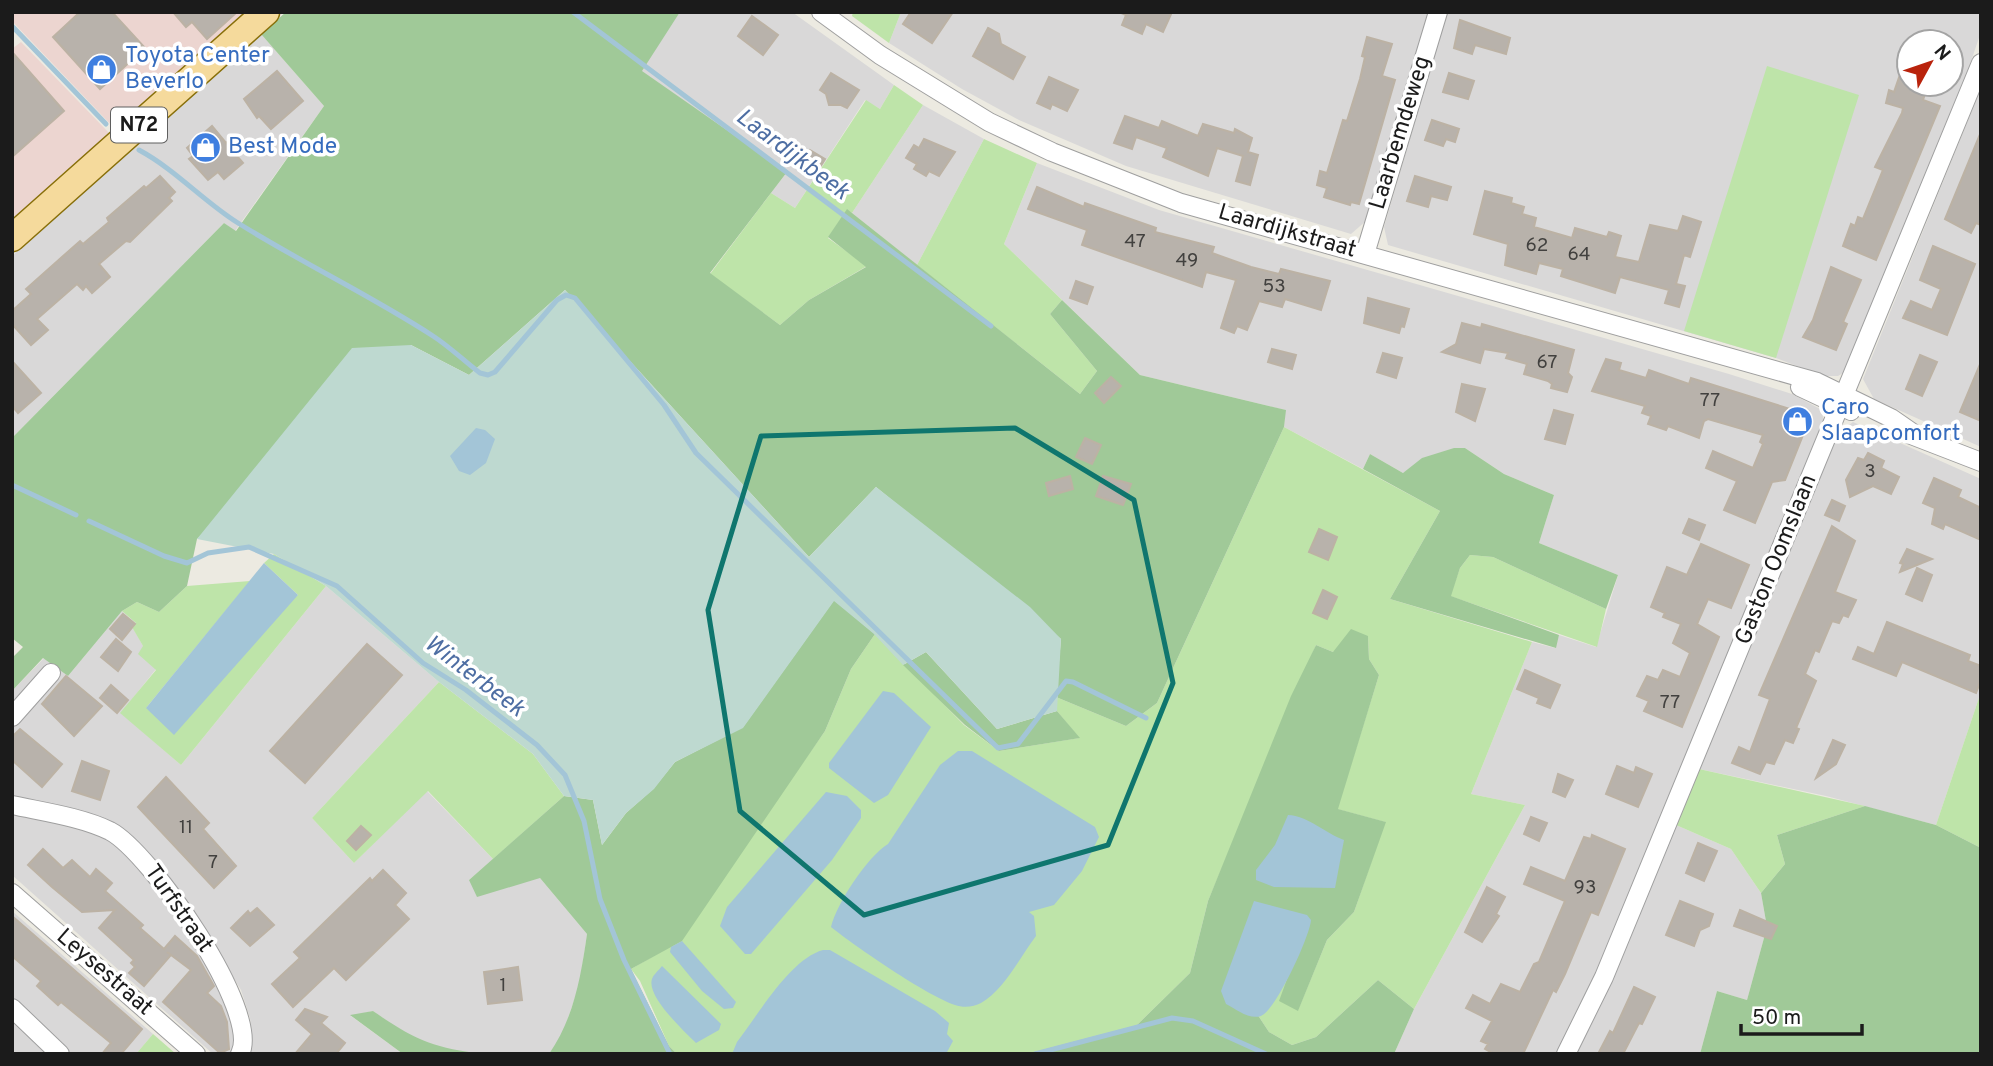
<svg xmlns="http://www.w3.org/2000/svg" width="1993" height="1066" viewBox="0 0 1993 1066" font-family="Overpass,sans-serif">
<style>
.residential{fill:#d9d8d8;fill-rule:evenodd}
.commercial{fill:#ecd5d0}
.grass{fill:#bee4a9}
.forest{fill:#a0c998}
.wetland{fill:#bed9d0}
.water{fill:#a3c5d7}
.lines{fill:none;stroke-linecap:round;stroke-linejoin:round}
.stream{stroke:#a3c5d7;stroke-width:5}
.building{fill:#b8b2ab;stroke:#bcb2a4;stroke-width:2}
.street-casing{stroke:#9f9f9f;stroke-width:20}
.primary-casing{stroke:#886f09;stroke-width:29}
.street{stroke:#fff;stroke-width:18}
.primary{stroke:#f5da9c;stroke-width:26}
.marked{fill:none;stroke:#0f766e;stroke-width:5;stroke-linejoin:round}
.labels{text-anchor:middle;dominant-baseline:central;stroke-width:7;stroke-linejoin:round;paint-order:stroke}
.number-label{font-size:19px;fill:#42413f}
.shield{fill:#fff;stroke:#5f5f5f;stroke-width:2}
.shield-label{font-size:21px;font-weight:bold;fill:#1b1b1b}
.shop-label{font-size:23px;fill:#366cbe;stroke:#fff;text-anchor:start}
.street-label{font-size:23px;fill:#1b1b1b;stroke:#fff}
.water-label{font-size:24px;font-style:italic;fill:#4e6ea3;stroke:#fff}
</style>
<rect width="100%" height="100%" fill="#eceae1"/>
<g class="residential">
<path d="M680,12H792L894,85L880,109L865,100L795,208L771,193L787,172L641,71Z"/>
<path d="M901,12H1429L1367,220L1351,234L1126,166L1019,120L962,89L889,43Z"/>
<path d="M1447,12H1981V32L1969,67L1846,371L1838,376H1823L1776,358L1388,245L1384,227ZM1909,42H1951V84H1909Z"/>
<path d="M261,34L324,106L235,231L224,223L12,438V256Z"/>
<path d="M1981,88V447L1874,399L1863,379Z"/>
<path d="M923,105L984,139L917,265L852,213Z"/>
<path d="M1037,163L1159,210L1729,374L1792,394L1822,410L1824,425L1608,950L1559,1054H1394L1414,1009L1525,805L1471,794L1532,642L1555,648L1559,635L1596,647L1618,575L1539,543L1554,495L1504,474L1465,448L1403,473L1370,454L1363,469L1284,427L1285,410L1140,375L1004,244Z"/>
<path d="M1853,422L1981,479V692L1936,825L1826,796L1699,769L1838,433Z"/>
<path d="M326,586L439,682L312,818L354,863L427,791L493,859L469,880L540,878L587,934L580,983L562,1036L549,1054H484L442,1049L410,1037L373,1011L351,1016L403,1054H248L252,1033L250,1018L241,990L182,895L148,852L116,825L81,812L12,795V691L44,658L68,676L122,611L136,623L133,628L156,669L121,713L181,765Z"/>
<path d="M12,807L102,832L150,876L234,1007V1048L230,1054H213L12,875Z"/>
<path d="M1676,825L1731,849L1761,893L1767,927L1747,1000L1717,991L1700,1054H1576Z"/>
<path d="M12,911L153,1034L136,1054H66L12,1002Z"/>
<path d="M12,1013L55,1054H12Z"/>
</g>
<g class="commercial">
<path d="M12,12H245L115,129L12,21Z"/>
<path d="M21,42L110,134L12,221V49Z"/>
</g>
<g class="grass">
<path d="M853,12H901L889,43L852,16Z"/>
<path d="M1767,66L1859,95L1776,358L1684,331Z"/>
<path d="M894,85L923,105L852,213L847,210L828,238L867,266L809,300L780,325L710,274L771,193L795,208L866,100L880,109Z"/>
<path d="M984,139L1037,163L1004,244L1062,300L1050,314L1097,371L1080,394L917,265Z"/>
<path d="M1284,427L1440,511L1390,599L1532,642L1471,794L1525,805L1414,1009L1378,980L1316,1037L1292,1045L1269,1032L1234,979L1306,926L1298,1010L1327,940L1354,912L1385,822L1337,809L1379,675L1369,659L1368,636L1333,652L1316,645L1208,901L1190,973L1137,1025L1026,1054H677L669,1046L640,981L631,969L676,943L825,731L851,669L875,634L964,725L999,751L1079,738L1057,711L1056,697L1126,726L1157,703Z"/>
<path d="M274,554L326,586L181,765L120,713L156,670L138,654L143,646L132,627L136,623L122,611L137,602L159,612L187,586L250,581L146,708L298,595L264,563Z"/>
<path d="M1470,555L1493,557L1606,609L1597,647L1450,596L1460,568Z"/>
<path d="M439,682L533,754L564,796L493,859L428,791L354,863L312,818Z"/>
<path d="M1981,692V848L1936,825Z"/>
<path d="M1699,769L1865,806L1777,835L1785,864L1761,893L1731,849L1676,825Z"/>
<path d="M153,1034L176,1054H136Z"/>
</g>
<g class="forest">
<path d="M286,12H680L642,71L787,172L710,273L780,325L809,300L866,267L828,237L847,209L1080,394L1097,371L1050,314L1062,300L1140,375L1286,410L1284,427L1157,703L1126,726L1056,697L1061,639L876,487L809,557L565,290L469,375L411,345L197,539L187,586L159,612L137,602L122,611L68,676L43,658L12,691V658L23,647L12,638V438L224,223L236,231L324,106L261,34Z"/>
<path d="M1454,448H1465L1504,474L1554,495L1539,543L1618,575L1606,609L1493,557L1470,555L1460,568L1451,596L1559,635L1556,648L1390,599L1440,511L1363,469L1370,454L1403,473L1422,458Z"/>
<path d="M834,600L875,634L851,669L825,731L682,941L631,969L669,1046L677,1054H549C574,1018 581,976 587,934L540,878L477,897L469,880L564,796L593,800L602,845L626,813L653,789L675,762L743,727Z"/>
<path d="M1351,629L1368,636L1369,659L1379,675L1338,809L1386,822L1354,912L1327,940L1298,1011L1279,1001L1306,927L1234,979L1269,1032L1292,1045L1316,1037L1378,980L1414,1009L1394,1054H1026L1137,1025L1190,973L1208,901L1291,696L1316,645L1333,652Z"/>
<path d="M926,652L997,729L1057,711L1080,738L999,751L965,725L903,665Z"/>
<path d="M1865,806L1936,825L1981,848V1054H1700L1717,991L1747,1000L1767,927L1761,893L1785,864L1777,835Z"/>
<path d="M373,1011C415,1040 433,1048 484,1054H403L350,1015Z"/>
</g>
<path class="wetland" d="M565,290L809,557L876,487L1030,607L1061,639L1057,711L997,729L926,652L903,665L874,634L834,601L743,728L675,762L654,789L626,813L602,845L593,800L564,796L533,754L439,682L326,586L274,554L197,539L352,348L411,345L469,375Z"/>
<g class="water">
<path d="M476,428L485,430L495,439L486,463L470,475L459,471L450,456Z"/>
<path d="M264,563L298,595L174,735L146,708Z"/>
<path d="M883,691L894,693L931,727L888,795L874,803L829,768V763Z"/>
<path d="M958,751H972L1095,827L1099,837L1082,871L1054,905L1029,912L1034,916L1036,936C1020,957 1004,990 981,1003C974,1007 963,1008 955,1005C926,995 856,947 831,927C837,903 867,857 888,844L940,765Z"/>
<path d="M826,792L847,796L861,810V818L832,860L751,954H745L720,926L727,907Z"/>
<path d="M1288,815C1308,816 1325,833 1344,840L1335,888L1274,887L1256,880V870L1275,845Z"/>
<path d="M1254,901L1307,915L1311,920C1310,936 1276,1010 1261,1016C1249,1020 1236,1009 1226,1004L1221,991Z"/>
<path d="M682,941L736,1002L733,1008L724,1009L702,991L670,952L671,947Z"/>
<path d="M823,950H830L935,1011L949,1023L947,1034L953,1041L946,1054H732L737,1042C758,1015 790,959 823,950Z"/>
<path d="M662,966L721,1024L719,1030L696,1043C685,1032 646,996 652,979C653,975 659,970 662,966Z"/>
</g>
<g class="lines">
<g class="stream">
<path d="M573,12L991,326"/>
<path d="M12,26L106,124"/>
<path d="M139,150C176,170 203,201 238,223C302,263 370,295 433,336C450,347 464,361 480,373L488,375L495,372L557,300L566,295L575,298L664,405L696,453L998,748L1018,744L1066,681L1073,682L1146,718"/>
<path d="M12,485L76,515"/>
<path d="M89,521L164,556L187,563L208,553L249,547L337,586L423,663L466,690L537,745L565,775L584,821L600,899L624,960L670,1054"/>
<path d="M1035,1054L1172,1018L1193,1021L1266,1054"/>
</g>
</g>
<g class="building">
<path d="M80,12H112L145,48L100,89L53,37Z"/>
<path d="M173,12H237L207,39L192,22L186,27Z"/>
<path d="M911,12H953L932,43L903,24Z"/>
<path d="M1119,12H1172L1163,32L1146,24L1142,34L1122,25L1126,15Z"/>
<path d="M752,16L778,35L763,55L738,36Z"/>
<path d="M1460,20L1510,38L1506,54L1475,45L1472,54L1454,48Z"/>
<path d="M988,28L999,34L1001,44L1025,57L1013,79L973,56Z"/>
<path d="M1367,37L1392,44L1382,76L1395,80L1359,204L1351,202L1350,205L1324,197L1327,188L1317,185L1320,171L1327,173L1343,120L1347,121L1360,79L1365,57L1362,56Z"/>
<path d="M12,52L64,111L12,157Z"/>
<path d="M1907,54L1909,86L1926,91L1923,100L1940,106L1876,260L1843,246L1851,224L1855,226L1858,217L1863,219L1883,170L1875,167L1902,113L1903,108L1886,103L1889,90L1894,92Z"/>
<path d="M277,71L303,101L271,129L259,116L257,118L244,99Z"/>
<path d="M831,73L859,90L847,108L841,105H829L826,94L820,90Z"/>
<path d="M1449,73L1474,81L1468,99L1443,92Z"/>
<path d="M1049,77L1078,90L1067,111L1052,104L1050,109L1037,103Z"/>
<path d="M1125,116L1159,128L1162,121L1198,136L1203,124L1234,133L1235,129L1252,138L1248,152L1258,155L1250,185L1236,181L1243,156L1217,148L1208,176L1163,157L1167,148L1136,137L1132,149L1114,143Z"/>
<path d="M1432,120L1459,129L1455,142L1446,139L1443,146L1425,140Z"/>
<path d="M212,126L226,143L231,139L241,150L236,155L243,163L224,179L218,172L208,180L189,159L193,156L187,148Z"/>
<path d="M1981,132V225L1976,223L1971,233L1945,219Z"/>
<path d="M924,139L955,152L939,176L929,171L926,176L914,169L917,164L906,158L914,145L919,148Z"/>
<path d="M810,150L825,159L815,175L800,165Z"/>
<path d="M160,176L175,192L169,198L172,201L130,242L126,241L99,264L110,277L92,293L86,286L83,290L77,284L37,319L48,330L31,345L12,324V311L31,294L26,289L80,241L83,244L109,222L107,218L144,186L146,188Z"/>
<path d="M1415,176L1451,187L1447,200L1431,196L1428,207L1407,201Z"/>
<path d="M1037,187L1084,207L1085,203L1156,228L1155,232L1214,247L1212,253L1251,267L1279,274L1281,269L1330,281L1321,310L1285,299L1282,307L1259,301L1247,330L1237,326L1234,333L1221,328L1236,280L1206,272L1202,287L1082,245L1087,230L1028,209Z"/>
<path d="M1485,191L1512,198L1511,203L1524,207L1522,214L1536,218L1534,227L1572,238L1575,228L1607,237L1609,232L1621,236L1615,257L1639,262L1650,225L1678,231L1683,216L1701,222L1690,257L1684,255L1676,284L1685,286L1679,307L1665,303L1669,290L1620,277L1615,293L1561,276L1563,269L1539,263L1536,274L1505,265L1508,244L1474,234Z"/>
<path d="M1933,246L1975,264L1947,335L1903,318L1911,301L1932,310L1941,289L1920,280Z"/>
<path d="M1831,267L1861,280L1843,322L1847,324L1836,350L1803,337L1813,320Z"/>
<path d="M1076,281L1093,287L1087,304L1070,298Z"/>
<path d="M1368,298L1409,309L1404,327L1401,326L1399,333L1364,323Z"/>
<path d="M1462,323L1481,328L1482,324L1574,350L1568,373L1572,377L1567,392L1551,388L1552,384L1548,381L1524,374L1527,364L1506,358L1508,353L1484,349L1480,363L1442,352L1456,344Z"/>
<path d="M1272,349L1296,355L1292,369L1268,362Z"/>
<path d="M1383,353L1402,358L1396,378L1377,372Z"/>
<path d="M1920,355L1937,362L1922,396L1906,389Z"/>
<path d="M1606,359L1621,363L1619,370L1646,378L1649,370L1689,384L1691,378L1806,414L1809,420L1785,480L1772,482L1755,523L1724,510L1737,481L1706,468L1713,451L1753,468L1763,444L1760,442L1763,435L1708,419L1704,421L1699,438L1668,426L1666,430L1648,424L1651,416L1642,413L1645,406L1592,391Z"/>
<path d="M12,361L41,393L18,413L12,406Z"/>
<path d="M1981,362V421L1960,412Z"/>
<path d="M1111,377L1121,386L1104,403L1095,393Z"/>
<path d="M1462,384L1485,389L1475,421L1456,412Z"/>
<path d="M1554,410L1573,415L1565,444L1545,439Z"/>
<path d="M1085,438L1101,445L1092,464L1076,457Z"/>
<path d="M1868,453L1884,461L1881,468L1899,477L1891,494L1873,486L1850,497L1846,480L1858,458L1864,460Z"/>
<path d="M1070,476L1073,489L1049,496L1046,483Z"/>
<path d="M1103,476L1131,484L1123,505L1096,496Z"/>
<path d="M1934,478L1961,490L1958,497L1981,508V540L1945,524L1943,529L1932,524L1935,508L1923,503Z"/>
<path d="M1832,500L1845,506L1839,521L1825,515Z"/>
<path d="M1689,519L1705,525L1699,540L1683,533Z"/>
<path d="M1832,526L1855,541L1835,592L1856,600L1848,617L1843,615L1839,623L1832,621L1819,652L1815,650L1805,674L1816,681L1796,728L1799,729L1793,743L1785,740L1774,764L1766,762L1760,774L1732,763L1739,747L1750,752L1770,699L1759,695Z"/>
<path d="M1319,529L1337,537L1328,560L1309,552Z"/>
<path d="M1701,544L1749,565L1731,608L1708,599L1697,624L1719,637L1682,727L1644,711L1649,701L1637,696L1647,676L1658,680L1663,670L1680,677L1690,653L1673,643L1681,624L1663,617L1665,613L1651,607L1667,567L1687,575Z"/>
<path d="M1907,549L1932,559L1900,572L1903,564L1900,563Z"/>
<path d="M1917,568L1932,575L1922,601L1906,594Z"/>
<path d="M1323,590L1337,597L1327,619L1313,613Z"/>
<path d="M123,614L135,624L122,640L110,629Z"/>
<path d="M1887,622L1970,655L1968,661L1981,666V680L1976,693L1902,662L1896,676L1853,659L1858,647L1874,654Z"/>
<path d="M116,639L131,652L118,671L101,657Z"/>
<path d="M367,644L402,675L305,783L270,751Z"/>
<path d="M1525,670L1560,685L1550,708L1537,703L1539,698L1517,689Z"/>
<path d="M66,676L102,706L74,736L42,704Z"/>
<path d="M111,685L128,700L117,713L100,698Z"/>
<path d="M20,729L62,764L42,787L12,760V737Z"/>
<path d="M1833,740L1845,745L1836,764L1816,778Z"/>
<path d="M82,761L109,771L100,800L72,791Z"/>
<path d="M1617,766L1634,773L1636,767L1652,774L1638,807L1606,794Z"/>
<path d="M1558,774L1573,780L1565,797L1553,792Z"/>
<path d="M166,777L209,823L203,829L236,866L214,888L138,807Z"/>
<path d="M1531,817L1547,823L1539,841L1524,834Z"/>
<path d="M361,826L371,835L356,850L347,841Z"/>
<path d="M1592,835L1625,849L1598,915L1591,912L1565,974L1556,992L1553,990L1523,1054H1494L1485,1049L1488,1044L1481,1041L1492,1021L1466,1008L1473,995L1490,1004L1501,984L1520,992L1534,964L1539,962L1565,901L1524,884L1531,867L1565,881L1584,837L1591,839Z"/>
<path d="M1698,843L1717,851L1704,881L1686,873Z"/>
<path d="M43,849L63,868L72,860L90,877L96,869L112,883L105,891L143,925L140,928L164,949L175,936L197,956L214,986L207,993L221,1006L227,1022L229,1049L220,1053L163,1002L191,970L167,952L171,955L144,986L129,973L135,967L131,963L134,960L99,928L115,910L82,912L52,887L28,865Z"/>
<path d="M383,870L406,893L395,905L409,919L346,980L334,968L293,1007L272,984L300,958L294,952L370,878L372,881Z"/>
<path d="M1487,887L1505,897L1496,914L1499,916L1482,942L1465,932Z"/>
<path d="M1680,901L1713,914L1709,926L1700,930L1694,946L1666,935Z"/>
<path d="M257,908L274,925L250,946L231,928L248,911L250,914Z"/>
<path d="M1740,910L1777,926L1771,939L1734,926Z"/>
<path d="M12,916L142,1029L121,1054H102L111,1043L61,1002L58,1005L37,986L41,981L12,956Z"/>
<path d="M518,967L522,1000L488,1004L484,972Z"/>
<path d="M1634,987L1655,997L1642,1024L1639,1023L1623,1054H1598L1610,1031L1613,1033Z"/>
<path d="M305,1009L327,1017L321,1023L345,1043L336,1054H295L312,1034L296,1020Z"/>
</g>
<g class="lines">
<defs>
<g id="street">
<path d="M821,12L880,55L989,122L1052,152L1181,203L1817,382L1891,418L1917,436"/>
<path d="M1365,254L1438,12"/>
<path d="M1800,387L1851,411"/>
<path d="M1906,433L1981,462"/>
<path d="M12,717L51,673"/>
<path d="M12,805C44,812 81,817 110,831C150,852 262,1012 240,1054"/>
<path d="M12,893L196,1054"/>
<path d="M12,1008L60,1054"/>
<path d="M1566,1054L1604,977L1981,63"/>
</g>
<path id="primary" d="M12,238L266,12"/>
</defs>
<use href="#street" class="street-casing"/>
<use href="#primary" class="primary-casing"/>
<use href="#street" class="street"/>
<use href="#primary" class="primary"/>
</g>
<path class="marked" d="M1015,428L1134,500L1173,683L1108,845L864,915L740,811L708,610L761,436Z"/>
<defs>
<symbol id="shop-disc" viewBox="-11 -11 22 22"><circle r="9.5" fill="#3f7fe0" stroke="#fff"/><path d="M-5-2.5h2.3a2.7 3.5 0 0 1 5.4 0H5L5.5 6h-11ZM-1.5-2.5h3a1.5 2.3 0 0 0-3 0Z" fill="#fff"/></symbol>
</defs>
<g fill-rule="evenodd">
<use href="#shop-disc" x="84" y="52" width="35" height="35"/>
<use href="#shop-disc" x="188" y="130" width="35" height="35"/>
<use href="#shop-disc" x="1780" y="404" width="35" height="35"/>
</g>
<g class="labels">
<g class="number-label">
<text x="1135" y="242">47</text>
<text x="1537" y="246">62</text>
<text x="1579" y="255">64</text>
<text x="1187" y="261">49</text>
<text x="1274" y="287">53</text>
<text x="1547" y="363">67</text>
<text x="1710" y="401">77</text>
<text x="1870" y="472">3</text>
<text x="1670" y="703">77</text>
<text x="186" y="828">11</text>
<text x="213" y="863">7</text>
<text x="1585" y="888">93</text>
<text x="503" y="986">1</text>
</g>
<rect class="shield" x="111" y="107.5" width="56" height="35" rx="5"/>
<g class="shield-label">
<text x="139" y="125">N72</text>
</g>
<g class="shop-label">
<text x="125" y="56">Toyota Center<tspan x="125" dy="26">Beverlo</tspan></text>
<text x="228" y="147">Best Mode</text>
<text x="1821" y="408">Caro<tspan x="1821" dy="26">Slaapcomfort</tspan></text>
</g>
<g class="street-label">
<text transform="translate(1401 133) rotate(-73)">Laarbemdeweg</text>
<text transform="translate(1287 232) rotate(16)">Laardijkstraat</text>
<text transform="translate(1777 560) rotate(-68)">Gaston Oomslaan</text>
<text transform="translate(178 909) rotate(55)">Turfstraat</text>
<text transform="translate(104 973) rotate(41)">Leysestraat</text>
</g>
<g class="water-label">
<text transform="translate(792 155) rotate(37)">Laardijkbeek</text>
<text transform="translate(474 677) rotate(37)">Winterbeek</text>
</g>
</g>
<rect width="1993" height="1066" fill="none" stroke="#1b1b1b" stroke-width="28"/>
<g transform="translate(1930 63) rotate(50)"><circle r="33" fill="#ffffff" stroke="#a4a4a4" stroke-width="2"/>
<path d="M0-5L12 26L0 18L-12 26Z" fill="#b9230c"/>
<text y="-10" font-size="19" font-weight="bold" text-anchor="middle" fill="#1b1b1b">N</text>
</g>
<path d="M1741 1024v10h121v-10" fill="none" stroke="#1b1b1b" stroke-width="3.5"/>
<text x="1752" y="1024" font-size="21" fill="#1b1b1b" stroke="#ffffff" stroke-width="5" paint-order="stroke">50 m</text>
</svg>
